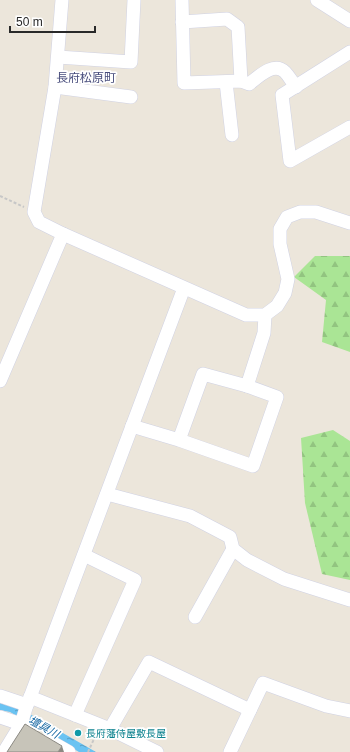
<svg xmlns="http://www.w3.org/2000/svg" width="350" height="752" viewBox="0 0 350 752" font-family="Helvetica,'Noto Sans JP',sans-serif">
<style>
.forest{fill:url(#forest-firs)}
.water{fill:url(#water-ripples)}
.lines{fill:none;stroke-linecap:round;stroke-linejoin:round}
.minor-casing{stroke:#d0d2e3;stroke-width:14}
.path{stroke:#c7c7c7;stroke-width:2;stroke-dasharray:3 2;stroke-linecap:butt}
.minor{stroke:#fff;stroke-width:13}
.shaded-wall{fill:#8b8982}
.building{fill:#c7c4b9;stroke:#8b8982}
.culture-dot{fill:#0f9aa8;stroke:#fff;stroke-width:1.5}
.labels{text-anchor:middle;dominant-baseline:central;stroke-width:3.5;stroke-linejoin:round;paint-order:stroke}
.culture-label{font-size:10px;fill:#0d838f;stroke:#fff;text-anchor:start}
.water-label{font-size:11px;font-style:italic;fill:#095f9e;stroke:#fff}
.quarter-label{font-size:12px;fill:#484d7c;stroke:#fff}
</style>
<defs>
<pattern id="forest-firs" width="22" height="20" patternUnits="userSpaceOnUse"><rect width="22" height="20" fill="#aae595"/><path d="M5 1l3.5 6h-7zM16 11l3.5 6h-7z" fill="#92c480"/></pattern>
<pattern id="water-ripples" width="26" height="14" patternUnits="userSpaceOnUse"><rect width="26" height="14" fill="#6ac3f2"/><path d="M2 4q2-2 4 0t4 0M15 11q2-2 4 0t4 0" fill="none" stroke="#579ec4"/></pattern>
</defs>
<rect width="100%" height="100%" fill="#ece6db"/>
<g class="forest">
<path d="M315,256H350V352L322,342L326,300L294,277Z"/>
<path d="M333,430L350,441V580L322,574L305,503L301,438Z"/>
</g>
<path class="water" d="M0,700L14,705L96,752H79L10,712L0,710Z"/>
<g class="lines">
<defs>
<g id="minor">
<path d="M62,0L55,87L34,212L39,222L63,234L246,315H265L277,306L285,293L288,279L280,244V229L287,217L300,212H316L350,223"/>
<path d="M182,0L184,83L241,81L249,84C258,77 274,61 285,72C289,76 292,82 296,87"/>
<path d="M317,0L350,21"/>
<path d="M182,22L227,19L238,27L241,81"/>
<path d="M350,52L282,95L290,161L350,127"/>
<path d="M58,57L131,62L134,0"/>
<path d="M226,82L232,135"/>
<path d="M55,87L131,97"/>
<path d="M0,381L63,234"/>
<path d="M247,386L264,333L265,315"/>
<path d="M132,426L179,440L253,466L277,397L247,386L203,374L179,440"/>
<path d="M107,494L190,516L230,537L233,549L247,560L284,579L350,600"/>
<path d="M195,617L233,549"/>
<path d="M0,696L27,705"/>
<path d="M30,697L110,729L157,752"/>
<path d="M75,715L135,580L84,555"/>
<path d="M0,717L21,724L28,728"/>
<path d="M110,729L149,662L250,710"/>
<path d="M48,740L69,752"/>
<path d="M4,752L21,724L26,708L184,288"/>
<path d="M230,752L263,683L326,706L350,711"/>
</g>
</defs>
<use href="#minor" class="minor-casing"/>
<g class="path">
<path d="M0,196L24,207"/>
<path d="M88,752L94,739L93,736"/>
</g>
<use href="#minor" class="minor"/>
</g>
<path class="shaded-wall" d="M62,746L64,752H58Z"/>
<path class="building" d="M25,724L62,746L58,752H7Z"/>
<circle class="culture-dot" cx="78" cy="733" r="4"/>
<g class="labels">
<g class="culture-label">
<text x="86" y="733">長府藩侍屋敷長屋</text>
</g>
<g class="water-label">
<text transform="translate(44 727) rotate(29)">壇具川</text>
</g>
<g class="quarter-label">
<text x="86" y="78">長府松原町</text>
</g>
</g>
<path d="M10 26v6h85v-6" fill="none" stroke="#292929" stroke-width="2"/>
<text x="16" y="26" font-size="12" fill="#292929" stroke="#ffffff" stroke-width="3" paint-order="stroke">50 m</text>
</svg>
